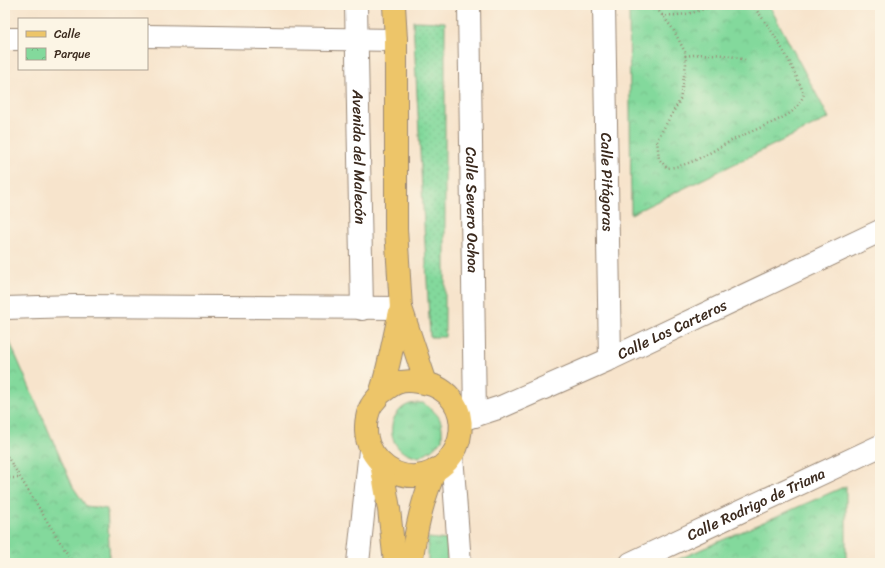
<svg xmlns="http://www.w3.org/2000/svg" width="885" height="568" viewBox="0 0 885 568" font-family="Sriracha,sans-serif">
<style>
.grass{fill:url(#grass-tufts);stroke:#5f825d}
.park{fill:url(#park-crowns);stroke:#5f825d}
.garden{fill:url(#garden-dots);stroke:#5f825d}
.lines{fill:none;stroke-linecap:round;stroke-linejoin:round}
.minor-casing{stroke:#998775;stroke-width:24}
.major-casing{stroke:#998775;stroke-width:24}
.path{stroke:#998775;stroke-width:2.5;stroke-dasharray:1 3;stroke-linecap:butt}
.minor{stroke:#fff;stroke-width:22}
.major{stroke:#edc569;stroke-width:22}
.labels{text-anchor:middle;dominant-baseline:central;stroke-width:3;stroke-linejoin:round;paint-order:stroke}
.street-label{font-size:15px;fill:#3b2a1e;stroke:#fcf5e5}
</style>
<defs>
<pattern id="grass-tufts" width="24" height="20" patternUnits="userSpaceOnUse"><rect width="24" height="20" fill="#83d99c"/><path d="M3 7l-1-3M5 7V3M7 7l1-3M15 17l-1-3M17 17v-4M19 17l1-3" fill="none" stroke="#72ba86"/></pattern>
<pattern id="park-crowns" width="20" height="18" patternUnits="userSpaceOnUse"><rect width="20" height="18" fill="#83d99c"/><path d="M2 6a3 3 0 1 1 6 0M12 15a3 3 0 1 1 6 0" fill="none" stroke="#72ba86"/></pattern>
<pattern id="garden-dots" width="8" height="8" patternUnits="userSpaceOnUse"><rect width="8" height="8" fill="#83d99c"/><path d="M2 2h.1M6 6h.1" fill="none" stroke="#72ba86" stroke-width="1.8" stroke-linecap="round"/></pattern>
</defs>
<rect width="100%" height="100%" fill="#fcf5e5"/>
<filter id="ink" filterUnits="userSpaceOnUse"><feTurbulence type="fractalNoise" baseFrequency=".025" numOctaves="2"/><feDisplacementMap in="SourceGraphic" scale="8" xChannelSelector="R" yChannelSelector="G"/><feConvolveMatrix kernelMatrix="1 2 1 2 8 2 1 2 1" color-interpolation-filters="sRGB"/></filter>
<filter id="wash" filterUnits="userSpaceOnUse"><feTurbulence type="fractalNoise" baseFrequency=".012" numOctaves="4" result="noise"/><feDisplacementMap in="SourceGraphic" scale="16" xChannelSelector="R" yChannelSelector="G"/><feGaussianBlur stdDeviation="0.9" result="paint"/><feColorMatrix in="noise" values="0 0 0 0 0 0 0 0 0 0 0 0 0 0 0 0 0 1.4 0 .05"/><feComposite in="paint" operator="in"/></filter>
<g filter="url(#wash)">
<rect width="100%" height="100%" fill="#f7e4cc"/>
<g class="grass">
<path d="M423,403C440,415 443,419 442,440L431,450L419,457C414,455 407,454 403,452C385,439 389,411 410,404C414,403 419,403 423,403Z"/>
<path d="M428,538L447,540V563H428Z"/>
</g>
<g class="park">
<path d="M629,5H769L829,118L631,214Z"/>
<path d="M5,331L73,487L86,506L107,509L110,563H5Z"/>
<path d="M846,486V563H670Z"/>
</g>
<path class="garden" d="M413,21L445,22V337H430Z"/>
</g>
<g filter="url(#ink)">
<g class="lines">
<defs>
<g id="minor">
<path id="s1" d="M356,5L362,309"/>
<path id="s2" d="M469,5L475,416"/>
<path id="s3" d="M604,5L610,359"/>
<path d="M147,36L396,40"/>
<path d="M5,39H19"/>
<path d="M5,308L74,306L401,308"/>
<path id="s4" d="M461,420L501,407L610,359L880,231"/>
<path d="M452,455L460,563"/>
<path d="M358,563L370,450"/>
<path id="s5" d="M631,563L880,446"/>
</g>
<g id="major">
<path d="M394,5L396,40V229L401,308L426,383"/>
<path d="M381,393C386,390 391,385 397,383C405,380 415,381 424,383C478,393 470,471 416,476C389,478 364,453 366,426C366,421 368,411 371,406C374,400 380,397 381,391C390,364 394,335 401,308"/>
<path d="M381,463L389,509L395,563"/>
<path d="M411,563C416,530 422,499 436,469"/>
</g>
</defs>
<use href="#minor" class="minor-casing"/>
<use href="#major" class="major-casing"/>
<g class="path">
<path d="M654,5L673,29L685,52L686,64L680,100L657,140L659,159L667,168C693,166 714,149 737,138C753,130 772,124 787,115C796,110 801,102 804,94C791,62 775,33 753,6L744,5"/>
<path d="M662,15C679,16 696,14 712,5"/>
<path d="M685,56C706,53 724,53 745,60"/>
<path d="M5,453L73,563"/>
<path d="M5,478H20"/>
</g>
<use href="#minor" class="minor"/>
<use href="#major" class="major"/>
</g>
</g>
<g class="labels">
<g class="street-label">
<text stroke="none"><textPath href="#s1" startOffset="152">Avenida del Malecón</textPath></text>
<text stroke="none"><textPath href="#s3" startOffset="177">Calle Pitágoras</textPath></text>
<text stroke="none"><textPath href="#s2" startOffset="205">Calle Severo Ochoa</textPath></text>
<text stroke="none"><textPath href="#s4" startOffset="230">Calle Los Carteros</textPath></text>
<text stroke="none"><textPath href="#s5" startOffset="138">Calle Rodrigo de Triana</textPath></text>
</g>
</g>
<rect width="885" height="568" fill="none" stroke="#fcf5e5" stroke-width="20"/>
<rect x="18" y="18" width="130" height="52" fill="#fcf5e5" stroke="#afa495"/>
<rect x="26" y="31" width="20" height="6" fill="#edc569" stroke="#afa495"/>
<text x="54" y="38" font-size="12" fill="#3b2a1e">Calle</text>
<rect x="26" y="48" width="20" height="12" fill="url(#park-crowns)" stroke="#afa495"/>
<text x="54" y="58" font-size="12" fill="#3b2a1e">Parque</text>
</svg>
